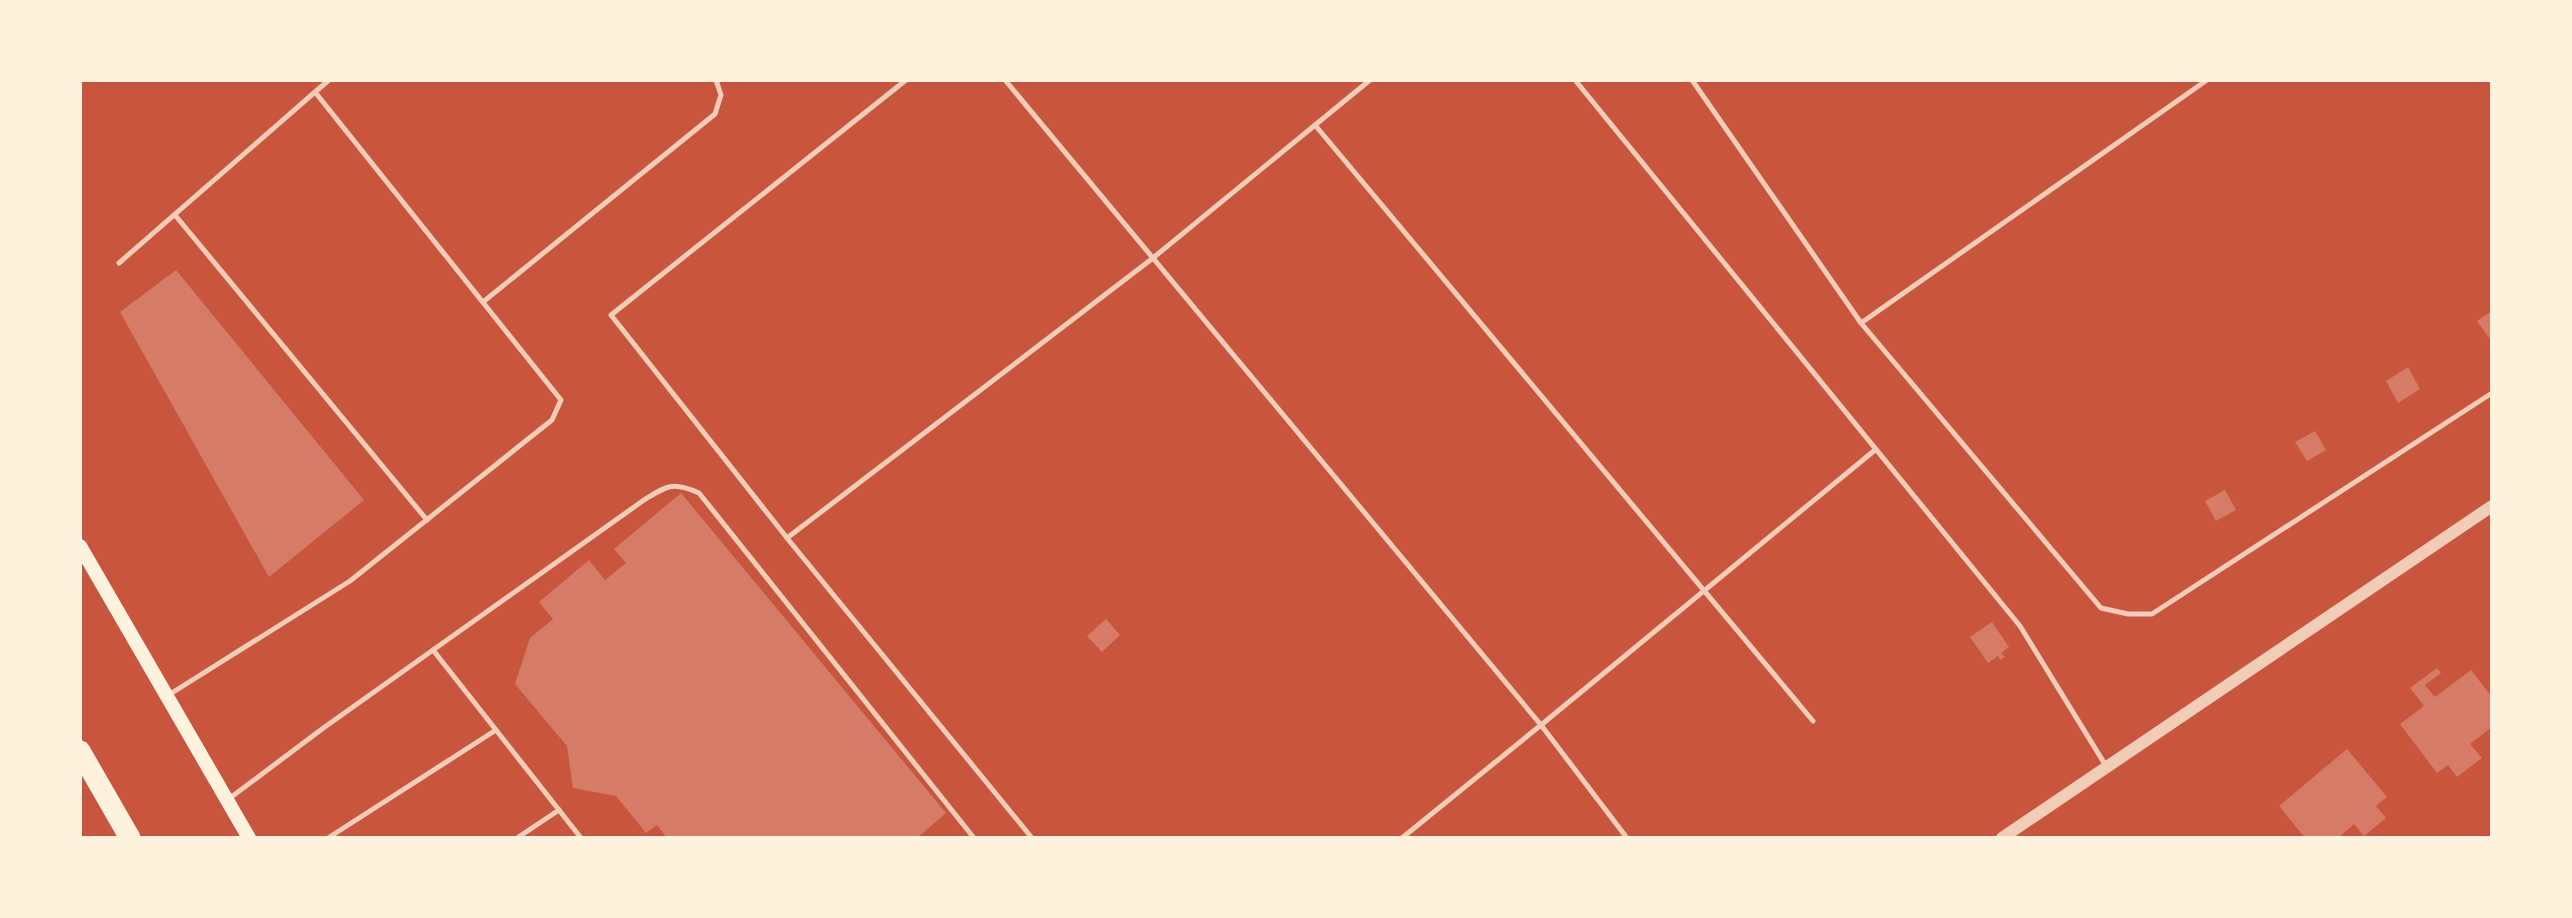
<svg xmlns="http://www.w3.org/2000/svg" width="2572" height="918" viewBox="0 0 2572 918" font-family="'Space Grotesk',sans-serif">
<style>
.building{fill:#d67c66}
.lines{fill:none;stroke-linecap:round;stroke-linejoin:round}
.service{stroke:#f1ccb7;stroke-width:5}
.tertiary{stroke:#f1ccb7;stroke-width:12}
.secondary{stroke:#fff3e0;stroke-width:14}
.motorway{stroke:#fff3e0;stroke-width:21}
</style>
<rect width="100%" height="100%" fill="#c8553d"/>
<g class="building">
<path d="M176,270L364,500L269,577L120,312Z"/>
<path d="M2492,311V342L2477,321Z"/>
<path d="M2408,367L2420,389L2398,403L2386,381Z"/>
<path d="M2315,431L2326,450L2307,461L2295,442Z"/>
<path d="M2225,490L2236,510L2216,521L2205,501Z"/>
<path d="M681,493L946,813L917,838H667L657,825L646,833L616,796L573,788L567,746L515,684L530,638L553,619L539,602L589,560L605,580L626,563L614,549Z"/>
<path d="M1106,619L1120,635L1102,652L1087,636Z"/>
<path d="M1992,622L2009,647L2001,653L2005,657L2000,660L1998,656L1988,663L1970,637Z"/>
<path d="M2437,668L2441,673L2425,685L2435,697L2471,670L2492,697V727L2470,744L2482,758L2457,777L2448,765L2437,773L2400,724L2424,706L2410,688Z"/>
<path d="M2347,749L2387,797L2376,806L2386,818L2364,836L2354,824L2338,838H2305L2279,806Z"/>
</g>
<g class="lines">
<g class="service">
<path d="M1005,80L1541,725L1875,450"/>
<path d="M1575,80L2020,626L2106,766"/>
<path d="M1692,80L1861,323L2101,608L2128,614H2152L2492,393"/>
<path d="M315,92L329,80"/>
<path d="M1315,125L1813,721"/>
<path d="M175,215L427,520"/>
<path d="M119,263L315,92L561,400L552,420L350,581L167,696"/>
<path d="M483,302L715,114L721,95L716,80"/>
<path d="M1861,323L2207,80"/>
<path d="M787,538L611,315L906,80"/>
<path d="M433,650L581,838"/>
<path d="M230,798L322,729L644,500C667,486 672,481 699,493L974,838"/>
<path d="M328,838L496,730"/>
<path d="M517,838L559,810"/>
<path d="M1032,838L787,538L1153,258L1370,80"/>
<path d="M1402,838L1541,725L1627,838"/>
</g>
<path class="tertiary" d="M2002,838L2492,506"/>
<path class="secondary" d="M80,546L249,838"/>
<path class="motorway" d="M80,751L130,838"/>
</g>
<rect width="2572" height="918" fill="none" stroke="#fff3e0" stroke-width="164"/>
</svg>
